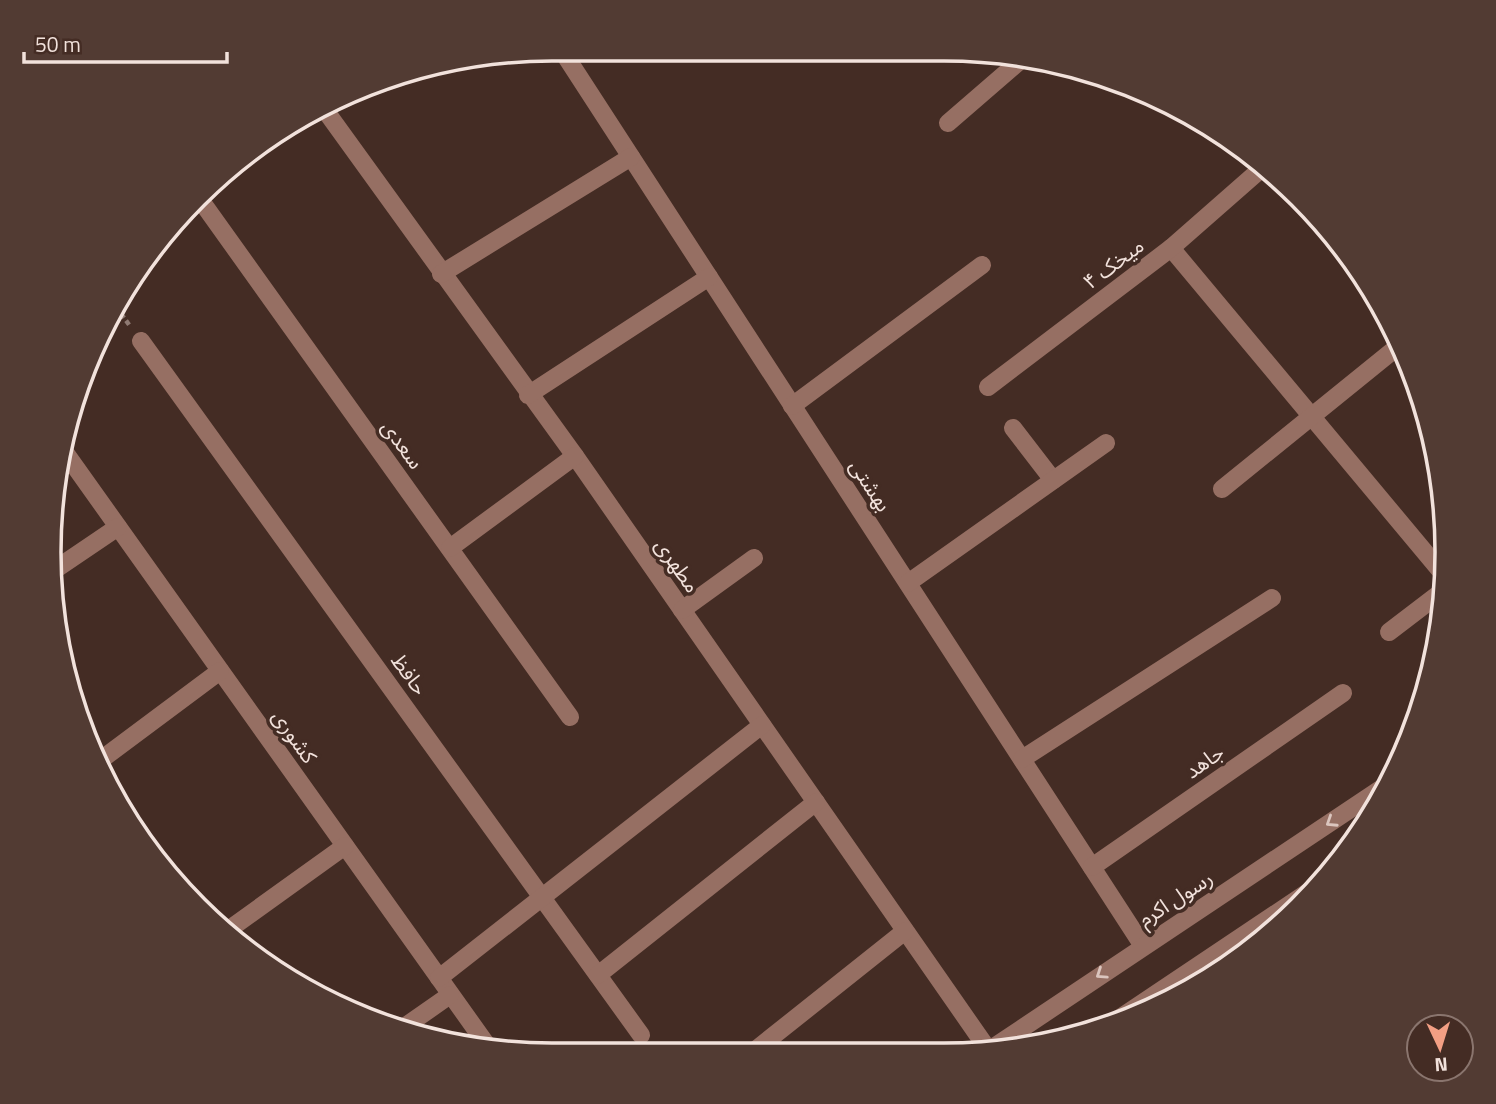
<svg xmlns="http://www.w3.org/2000/svg" width="1496" height="1104" viewBox="0 0 1496 1104" font-family="'Titillium Web','Noto Sans Arabic',sans-serif">
<style>
.lines{fill:none;stroke-linecap:round;stroke-linejoin:round}
.path{stroke:#8f7a73;stroke-width:4.5;stroke-dasharray:5 3.5;stroke-linecap:butt}
.minor{stroke:#966f63;stroke-width:18}
.oneway{stroke:#dbc5be}
.labels{text-anchor:middle;dominant-baseline:central;stroke-width:7;stroke-linejoin:round;paint-order:stroke}
.street-label{font-size:21px;fill:#f2e2dc;stroke:#442c24}
.rim{fill:none;stroke:#f2e2dc;stroke-width:3.5}
</style>
<rect width="100%" height="100%" fill="#442c24"/>
<g class="lines">
<path class="path" d="M116,307L130,326"/>
<g class="minor">
<path d="M561,49L1143,946"/>
<path d="M325,110L575,456L989,1051"/>
<path d="M948,123L1022,59"/>
<path d="M199,198L570,717"/>
<path d="M1171,248L1444,575"/>
<path d="M441,274L631,157"/>
<path d="M141,341L641,1035"/>
<path d="M988,387L1171,248L1261,169"/>
<path d="M528,395L709,277"/>
<path d="M792,406L982,265"/>
<path d="M1013,428L1053,480"/>
<path d="M64,451L489,1048"/>
<path d="M1222,489L1401,344"/>
<path d="M450,548L575,456"/>
<path d="M53,571L118,527"/>
<path d="M908,583L1106,443"/>
<path d="M682,610L754,558"/>
<path d="M1389,632L1444,590"/>
<path d="M1022,759L1272,598"/>
<path d="M98,762L220,671"/>
<path d="M1092,867L1343,693"/>
<path d="M224,933L345,846"/>
<path d="M598,975L816,802"/>
<path d="M439,978L762,725"/>
<path d="M1111,1024L1323,882"/>
<path d="M400,1030L450,995"/>
<path d="M988,1051L1388,784"/>
<path d="M753,1052L905,931"/>
</g>
</g>
<defs><path id="oneway-chevron" d="M-2-3.5L2.5 0L-2 3.5" fill="none" stroke-width="1.6" stroke-linecap="round" stroke-linejoin="round" transform="scale(1.75)"/></defs>
<g class="oneway">
<use href="#oneway-chevron" transform="translate(1331 822) rotate(147)"/>
<use href="#oneway-chevron" transform="translate(1101 974) rotate(146)"/>
</g>
<g class="labels">
<g class="street-label">
<text transform="translate(1113 263) rotate(-37)">میخک ۴</text>
<text transform="translate(403 444) rotate(54)">سعدی</text>
<text transform="translate(871 485) rotate(57)">بهشتی</text>
<text transform="translate(678 565) rotate(55)">مطهری</text>
<text transform="translate(410 674) rotate(54)">حافظ</text>
<text transform="translate(295 736) rotate(55)">کشوری</text>
<text transform="translate(1204 761) rotate(-35)">جاهد</text>
<text transform="translate(1175 898) rotate(-33)">رسول اکرم</text>
</g>
</g>
<path d="M0 0H1496V1104H0ZM552 61H944A491 491 0 0 1 1435 552V552A491 491 0 0 1 944 1043H552A491 491 0 0 1 61 552V552A491 491 0 0 1 552 61Z" fill="#523b33" fill-rule="evenodd"/>
<path class="rim" d="M552 61H944A491 491 0 0 1 1435 552V552A491 491 0 0 1 944 1043H552A491 491 0 0 1 61 552V552A491 491 0 0 1 552 61Z"/>
<g transform="translate(1440 1048) rotate(176)"><circle r="33" fill="#442c24" stroke="#8a756e" stroke-width="2"/>
<path d="M0-5L12 26L0 18L-12 26Z" fill="#f39f84"/>
<text y="-10" font-size="19" font-weight="bold" text-anchor="middle" fill="#f2e2dc">N</text>
</g>
<path d="M24 52v10h203v-10" fill="none" stroke="#f2e2dc" stroke-width="3.5"/>
<text x="35" y="52" font-size="21" fill="#f2e2dc" stroke="#442c24" stroke-width="5" paint-order="stroke">50 m</text>
</svg>
